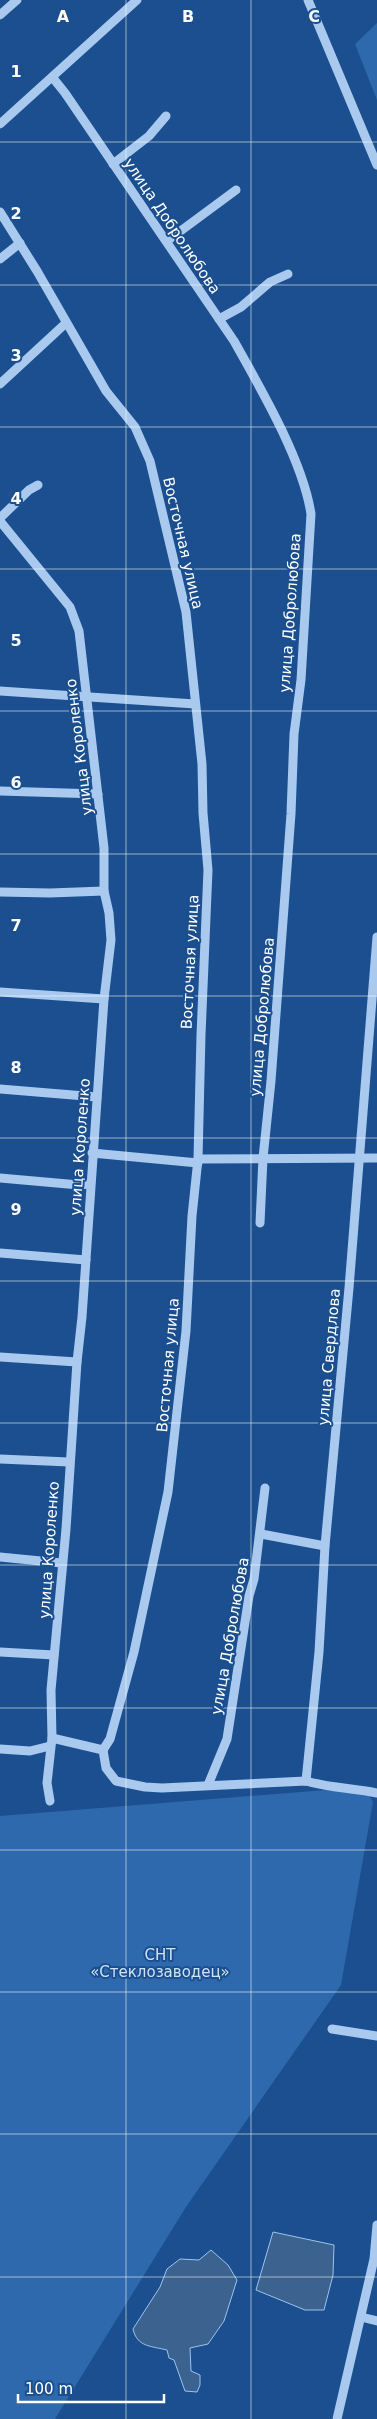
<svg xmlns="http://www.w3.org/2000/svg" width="377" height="2419" viewBox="0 0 377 2419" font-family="'DejaVu Sans',sans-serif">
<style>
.green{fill:#2e69ad}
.water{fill:#3c6290;stroke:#9cc4f0}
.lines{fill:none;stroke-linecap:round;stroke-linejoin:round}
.minor{stroke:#a9c9ee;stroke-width:9}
.grid{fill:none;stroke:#fff;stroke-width:1;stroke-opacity:0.55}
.labels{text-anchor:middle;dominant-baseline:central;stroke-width:4;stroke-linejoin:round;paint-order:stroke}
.street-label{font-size:15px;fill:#fff;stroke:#1b4f8f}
.park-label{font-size:15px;fill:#cfe3fa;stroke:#1b4f8f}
.grid-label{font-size:16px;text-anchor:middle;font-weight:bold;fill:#fff;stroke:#1b4f8f;stroke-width:4;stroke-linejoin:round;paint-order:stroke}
</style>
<rect width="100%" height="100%" fill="#1b4f8f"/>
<g class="green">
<path d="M377,23V100L355,44Z"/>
<path d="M364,1787L373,1802L341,1985L186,2207L55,2419H0V1816Z"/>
</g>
<g class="water">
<path d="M273,2232L334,2245L333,2275L324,2310H305L256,2290Z"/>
<path d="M211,2250L228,2265L237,2280L224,2321L208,2344L190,2348L191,2371L200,2375V2385L197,2392L185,2391L174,2360L169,2358L167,2350C151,2346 137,2347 133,2329L160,2287L167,2269L180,2259L199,2260Z"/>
</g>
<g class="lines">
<g class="minor">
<path d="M308,0L377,165"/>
<path d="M0,15L17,0"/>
<path d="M53,78L65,93L234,341C261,389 303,461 311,514L301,680L294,734L291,814L271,1081L263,1158L260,1223"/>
<path d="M0,124L137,0"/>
<path d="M113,164L149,136L166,116"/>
<path d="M0,212L37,271L106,391L135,427L150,461L186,612L202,764L203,813L208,870L201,1035L198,1159L192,1216L186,1331L168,1492L134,1652L110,1739L103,1750"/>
<path d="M167,241L236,190"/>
<path d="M0,259L20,243"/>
<path d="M219,319L241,307L270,282L288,274"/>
<path d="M0,384L66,323"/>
<path d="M0,518L29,490L38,485"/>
<path d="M0,521L70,607L79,631L104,848V891L109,913L111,940L104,999L82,1317L77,1362L66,1529L51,1690L52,1738L47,1783L50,1801"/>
<path d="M0,691L195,704"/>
<path d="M0,791L98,794"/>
<path d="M0,892L50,893L104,891"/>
<path d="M0,992L104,999"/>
<path d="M0,1089L97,1097"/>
<path d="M92,1153L198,1163"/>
<path d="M198,1159L377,1158"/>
<path d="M0,1178L79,1185L90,1184"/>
<path d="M0,1253L86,1260"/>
<path d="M0,1357L77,1362"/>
<path d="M0,1459L69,1462"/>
<path d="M261,1534L325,1546"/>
<path d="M0,1557L61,1563"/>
<path d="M0,1652L54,1655"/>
<path d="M52,1738L103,1750L106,1768L116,1781L145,1787L162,1788L306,1781C329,1788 353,1788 377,1793"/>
<path d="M0,1749L30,1751L50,1746"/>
<path d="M306,1781L319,1652L325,1546L349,1288L377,937"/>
<path d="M208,1785L227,1739L249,1596L254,1579L265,1488"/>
<path d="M332,2029L377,2036"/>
<path d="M361,2317L377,2321"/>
<path d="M337,2419L374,2259L377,2225"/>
</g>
</g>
<path class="grid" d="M126,0V2419M251,0V2419M0,142H377M0,285H377M0,427H377M0,569H377M0,711H377M0,854H377M0,996H377M0,1138H377M0,1281H377M0,1423H377M0,1565H377M0,1708H377M0,1850H377M0,1992H377M0,2134H377M0,2277H377"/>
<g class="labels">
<g class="street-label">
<text transform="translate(172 226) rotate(56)">улица Добролюбова</text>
<text transform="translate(183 543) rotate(77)">Восточная улица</text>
<text transform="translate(290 613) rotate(-86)">улица Добролюбова</text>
<text transform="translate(79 747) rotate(-97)">улица Короленко</text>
<text transform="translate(190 962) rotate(-87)">Восточная улица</text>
<text transform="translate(262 1017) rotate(-85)">улица Добролюбова</text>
<text transform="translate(80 1147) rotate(-86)">улица Короленко</text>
<text transform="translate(329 1357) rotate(-85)">улица Свердлова</text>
<text transform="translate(168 1365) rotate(-85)">Восточная улица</text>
<text transform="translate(49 1550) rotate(-86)">улица Короленко</text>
<text transform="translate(230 1636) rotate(-80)">улица Добролюбова</text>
</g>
<g class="park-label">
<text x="160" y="1955">СНТ<tspan x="160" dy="17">«Стеклозаводец»</tspan></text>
</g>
</g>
<g class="grid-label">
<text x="63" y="22">A</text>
<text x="188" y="22">B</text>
<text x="314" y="22">C</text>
<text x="16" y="77">1</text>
<text x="16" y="219">2</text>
<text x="16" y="361">3</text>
<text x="16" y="504">4</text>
<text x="16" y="646">5</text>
<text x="16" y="788">6</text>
<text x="16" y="931">7</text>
<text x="16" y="1073">8</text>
<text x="16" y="1215">9</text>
</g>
<path d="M18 2394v8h146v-8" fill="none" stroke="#ffffff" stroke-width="2.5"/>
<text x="25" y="2394" font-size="15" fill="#ffffff" stroke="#1b4f8f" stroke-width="4" paint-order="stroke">100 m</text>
</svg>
